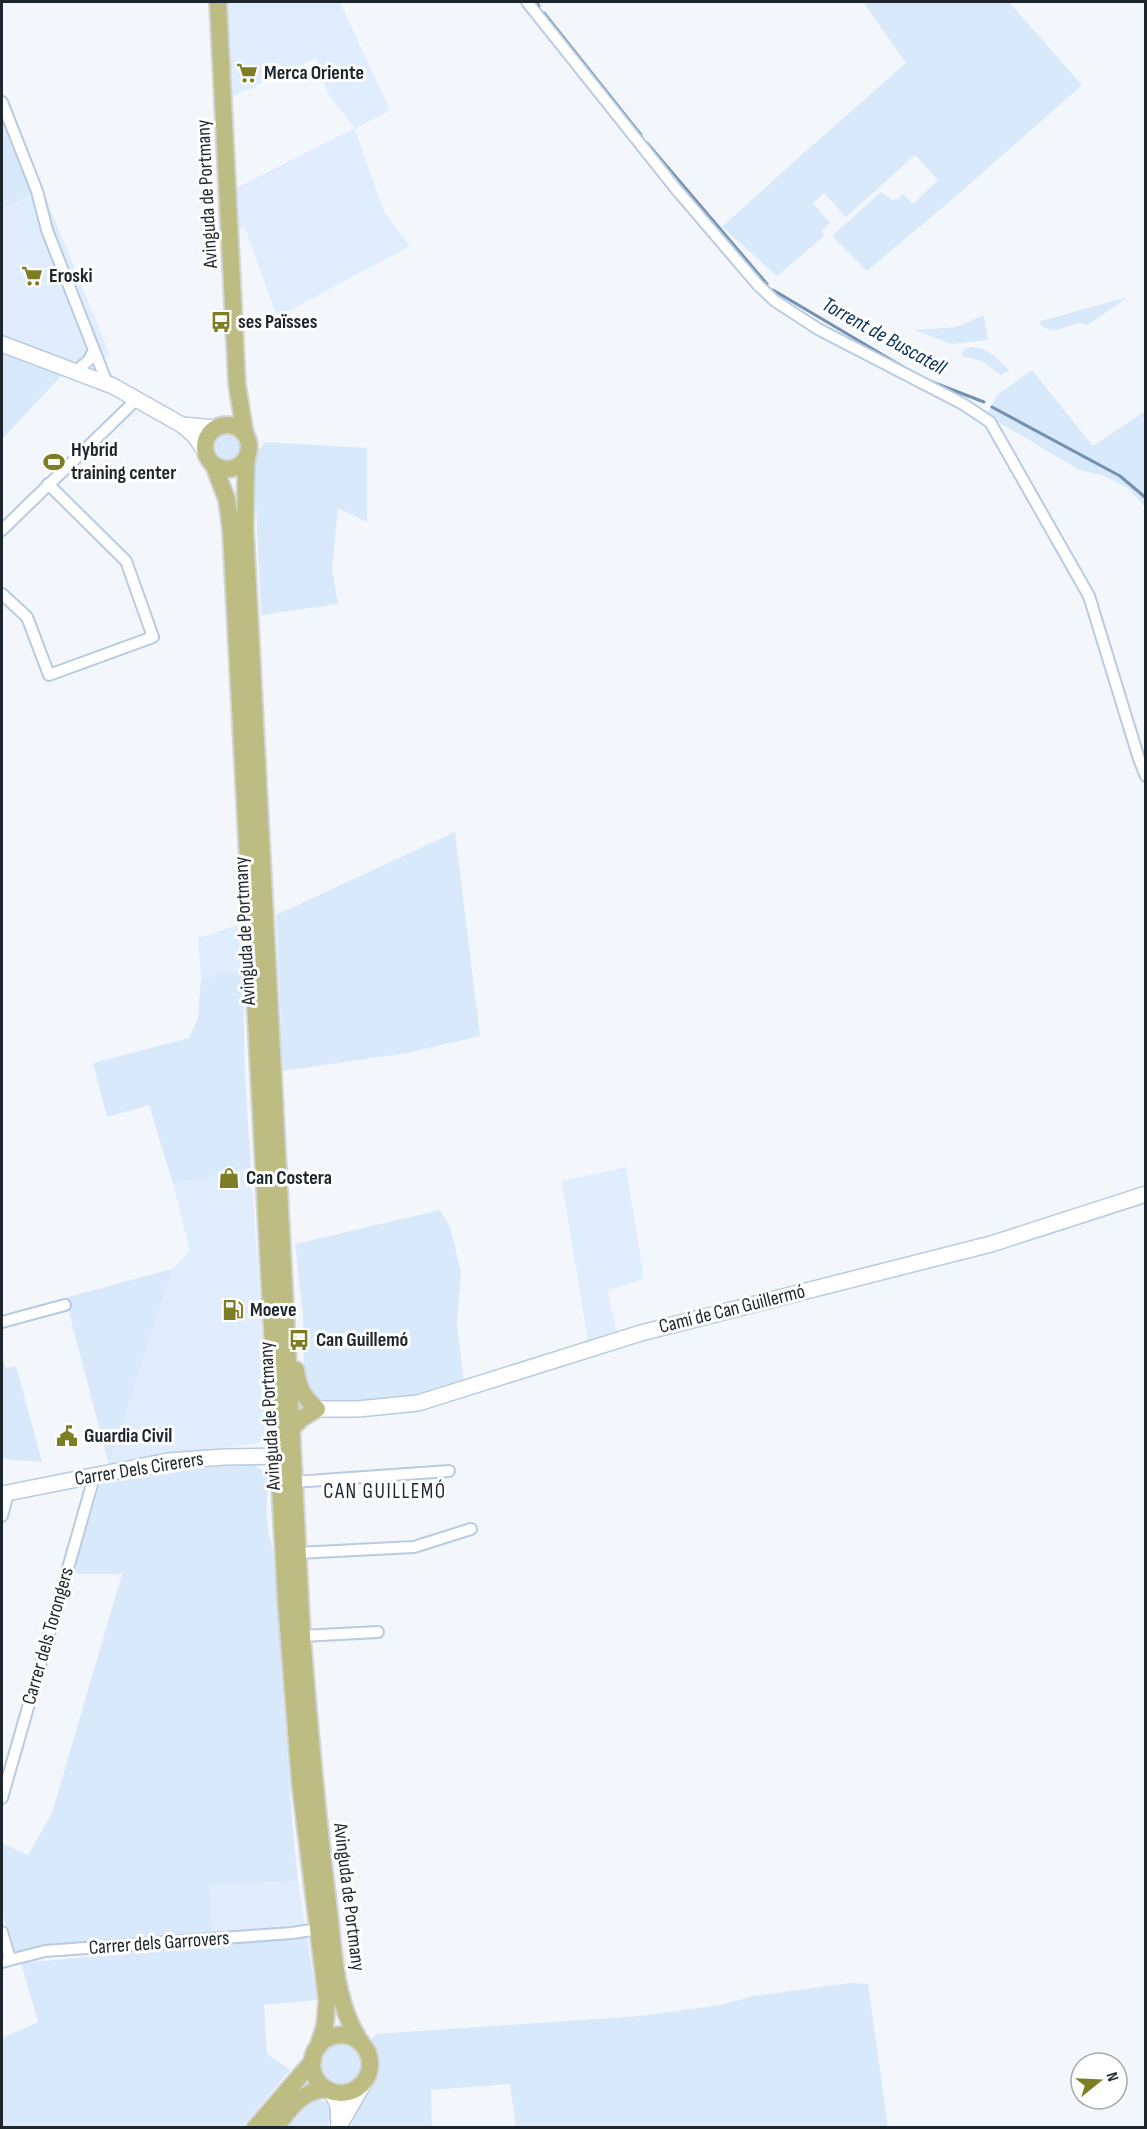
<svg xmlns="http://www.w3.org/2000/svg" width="1147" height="2129" viewBox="0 0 1147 2129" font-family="'Sofia Sans Condensed',sans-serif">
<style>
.built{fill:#dfedfe}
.green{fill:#d8e9fc}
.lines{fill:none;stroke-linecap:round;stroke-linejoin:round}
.stream{stroke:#7390b1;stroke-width:3}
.street-casing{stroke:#b8cbe0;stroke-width:14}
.secondary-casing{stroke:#b8cbe0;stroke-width:18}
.primary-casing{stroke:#d2d4d5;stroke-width:20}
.street{stroke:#fff;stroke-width:10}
.secondary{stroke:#fff;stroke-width:15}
.primary{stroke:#bcbc83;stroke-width:16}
.labels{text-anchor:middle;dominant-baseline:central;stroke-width:6;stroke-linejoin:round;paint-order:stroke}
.poi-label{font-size:20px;font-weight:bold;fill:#1e262d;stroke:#fff;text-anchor:start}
.street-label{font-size:20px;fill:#1e262d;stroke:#fff}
.water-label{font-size:21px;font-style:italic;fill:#063057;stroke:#fff}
.neighbourhood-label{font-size:21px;letter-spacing:1.5px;fill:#1e262d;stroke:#fff}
</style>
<rect width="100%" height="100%" fill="#f3f7fb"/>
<g class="built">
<path d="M227,2H340L390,110L355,129L384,212L410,246L277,317L245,228L236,230V188L355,128L328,94L316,58L232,97Z"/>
<path d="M43,191L110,355L87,366L2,336V209Z"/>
<path d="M238,925L243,970L201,978L198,938Z"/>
<path d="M626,1167L644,1279L607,1290L617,1333L588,1342L562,1181Z"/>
<path d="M251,1168L261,1319L265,1442L109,1465L172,1269L190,1251L173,1184Z"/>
<path d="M298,1881L305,1927L212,1933L210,1885Z"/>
</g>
<g class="green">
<path d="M863,2H1009L1082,85L955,197L867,271L832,236L881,192L892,200L898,199L903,194L913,204L938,180L915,155L846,217L824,193L813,203L830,223L822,231L824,236L777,276L722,227L788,167L906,63Z"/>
<path d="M2,111L33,195L2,209Z"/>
<path d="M1128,297L1088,325L1079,323L1053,331L1041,326L1040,321Z"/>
<path d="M984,315L988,340L952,344L915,330L956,327Z"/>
<path d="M971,347C988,348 997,358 1009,370L1001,375L982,361L961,356L964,349Z"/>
<path d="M2,352L64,373L2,439Z"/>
<path d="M1032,370L1093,446L1145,411V507L1128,488L1102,475L1079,470L987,415L997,395Z"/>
<circle cx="226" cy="447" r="16"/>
<path d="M265,442L367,448V522L338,508L332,568L338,604L261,615L254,462L258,451Z"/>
<path d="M455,832L480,1036L407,1053L283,1071L276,915Z"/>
<path d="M243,970L245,1076L251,1168L173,1184L149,1105L107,1117L93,1063L189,1038L198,1018L201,978Z"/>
<path d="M440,1210L450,1227L461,1272L457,1324L464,1382L415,1396L368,1402L320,1401L310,1391L304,1378L303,1313L295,1244Z"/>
<path d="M172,1269L109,1465L66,1301L64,1298Z"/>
<path d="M2,1354L6,1368L16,1366L42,1462L2,1459Z"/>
<path d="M254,1465L270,1475C265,1505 265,1521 273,1551L293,1832L298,1881L210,1885L212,1933L46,1945L15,1952L2,1913V1843L28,1855L52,1813L122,1574H73L101,1481L191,1467Z"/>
<path d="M307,1936L317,2000L264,2005L267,2054L290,2070L242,2127L2,2128V2038L38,2022L21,1963Z"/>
<path d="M850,1983L868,1984L888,2127H516L510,2084L431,2090L432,2127L351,2128L361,2096L371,2086L379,2072L377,2057L371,2039L376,2034L640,2016L720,2005L754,1996Z"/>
<circle cx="341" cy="2065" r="23"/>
<path d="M315,2100C336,2101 333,2112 327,2127L287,2128L303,2109Z"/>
</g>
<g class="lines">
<g class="stream">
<path d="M536,2L539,6"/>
<path d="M544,13L641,135"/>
<path d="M647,143L767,284"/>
<path d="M773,290L910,371"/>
<path d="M927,380L984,402"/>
<path d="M992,407L1120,476L1146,498"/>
</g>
<defs>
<g id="street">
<path d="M527,2L676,189L758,285L775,301L818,329L963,404L990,422L1089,596L1139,759L1146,776"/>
<path d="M2,102L37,191L47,230L107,383"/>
<path d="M76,371L89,360L94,350"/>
<path d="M2,530L137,399"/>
<path d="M2,594L27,617L49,675L153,637L126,561L48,484"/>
<path d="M2,1322L65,1305"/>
<path d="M294,1482L449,1471"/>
<path d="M2,1516L8,1493"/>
<path d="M297,1553L414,1547L471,1529"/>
<path d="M302,1636L378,1632"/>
<path d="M2,1798L95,1474"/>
<path d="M2,1932L10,1959"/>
<path d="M2,1962L45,1951L292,1933L318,1929"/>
</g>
<g id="secondary">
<path d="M2,344L113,386L182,425L194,435L205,451"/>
<path d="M182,425L216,428"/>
<path d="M317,1409H358L418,1403L641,1333L991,1244L1146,1194"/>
<path d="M2,1494L168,1461L224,1457L279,1456"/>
<path d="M331,2091L338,2105L339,2125"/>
<path d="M338,2128L365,2081"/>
</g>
<g id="primary">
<path d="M218,2L237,384L245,434"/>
<circle cx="227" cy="447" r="22"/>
<path d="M247,456L246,469L245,530L302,1636C309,1725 317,1815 328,1904C334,1951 334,2004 362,2044"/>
<path d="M214,466L227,500L231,530L286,1600L300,1782L327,2001L325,2025L318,2047"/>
<path d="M291,1429L302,1418L317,1409C304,1398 298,1388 296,1370"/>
<circle cx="341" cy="2064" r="29"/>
<path d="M255,2128L313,2061"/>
<path d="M275,2128C290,2109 300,2091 326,2089"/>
</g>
</defs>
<use href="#street" class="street-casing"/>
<use href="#secondary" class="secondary-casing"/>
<use href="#primary" class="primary-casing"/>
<use href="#street" class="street"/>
<use href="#secondary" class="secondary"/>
<use href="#primary" class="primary"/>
</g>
<defs>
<symbol id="supermarket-bare" viewBox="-9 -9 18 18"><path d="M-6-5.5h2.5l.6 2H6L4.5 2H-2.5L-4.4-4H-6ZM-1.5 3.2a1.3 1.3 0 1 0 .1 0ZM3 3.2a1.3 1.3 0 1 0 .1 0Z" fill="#7d7d25" stroke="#fff" stroke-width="2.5" paint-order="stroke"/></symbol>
<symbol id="bus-bare" viewBox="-9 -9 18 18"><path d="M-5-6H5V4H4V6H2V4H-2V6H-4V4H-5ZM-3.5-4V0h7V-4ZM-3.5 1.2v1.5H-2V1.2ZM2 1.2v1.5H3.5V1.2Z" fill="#7d7d25" stroke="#fff" stroke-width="2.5" paint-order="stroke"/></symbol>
<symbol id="stadium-bare" viewBox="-9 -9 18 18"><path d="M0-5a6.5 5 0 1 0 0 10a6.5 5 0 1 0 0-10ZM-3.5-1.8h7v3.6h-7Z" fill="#7d7d25" stroke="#fff" stroke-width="2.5" paint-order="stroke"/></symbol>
<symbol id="shop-bare" viewBox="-9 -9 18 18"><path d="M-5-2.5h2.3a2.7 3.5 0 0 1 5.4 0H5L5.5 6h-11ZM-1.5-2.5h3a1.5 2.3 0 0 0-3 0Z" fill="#7d7d25" stroke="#fff" stroke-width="2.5" paint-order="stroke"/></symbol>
<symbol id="fuel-bare" viewBox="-9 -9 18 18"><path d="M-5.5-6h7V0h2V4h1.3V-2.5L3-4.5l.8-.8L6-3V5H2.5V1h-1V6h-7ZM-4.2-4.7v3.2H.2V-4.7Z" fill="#7d7d25" stroke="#fff" stroke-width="2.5" paint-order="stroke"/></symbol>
<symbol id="civic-bare" viewBox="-9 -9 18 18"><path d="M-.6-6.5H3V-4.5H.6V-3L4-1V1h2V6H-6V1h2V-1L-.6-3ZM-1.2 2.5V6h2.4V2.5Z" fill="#7d7d25" stroke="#fff" stroke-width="2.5" paint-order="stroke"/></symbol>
</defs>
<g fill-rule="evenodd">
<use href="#supermarket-bare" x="232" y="58" width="30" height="30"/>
<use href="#supermarket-bare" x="17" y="261" width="30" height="30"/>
<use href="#bus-bare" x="206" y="307" width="30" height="30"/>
<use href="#stadium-bare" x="39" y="447" width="30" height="30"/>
<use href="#shop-bare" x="214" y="1163" width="30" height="30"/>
<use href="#fuel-bare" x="218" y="1295" width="30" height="30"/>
<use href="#bus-bare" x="284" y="1325" width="30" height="30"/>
<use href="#civic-bare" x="52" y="1421" width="30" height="30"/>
</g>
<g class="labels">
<g class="poi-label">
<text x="264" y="73">Merca Oriente</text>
<text x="49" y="276">Eroski</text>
<text x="238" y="322">ses Païsses</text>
<text x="71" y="450">Hybrid<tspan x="71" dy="23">training center</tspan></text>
<text x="246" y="1178">Can Costera</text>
<text x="250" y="1310">Moeve</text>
<text x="316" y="1340">Can Guillemó</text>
<text x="84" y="1436">Guardia Civil</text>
</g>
<g class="street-label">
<text transform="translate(207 194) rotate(-93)">Avinguda de Portmany</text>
<text transform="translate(245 931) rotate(-93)">Avinguda de Portmany</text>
<text transform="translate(732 1309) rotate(-14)">Camí de Can Guillermó</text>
<text transform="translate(270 1416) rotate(-93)">Avinguda de Portmany</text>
<text transform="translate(139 1469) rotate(-9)">Carrer Dels Cirerers</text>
<text transform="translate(48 1636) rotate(-74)">Carrer dels Torongers</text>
<text transform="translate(349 1897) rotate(83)">Avinguda de Portmany</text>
<text transform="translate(159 1943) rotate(-4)">Carrer dels Garrovers</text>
</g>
<g class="water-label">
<text transform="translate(884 336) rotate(29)">Torrent de Buscatell</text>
</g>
<g class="neighbourhood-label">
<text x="385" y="1491">CAN GUILLEMÓ</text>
</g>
</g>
<rect width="1147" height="2129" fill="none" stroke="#1e262d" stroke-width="6"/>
<g transform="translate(1099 2081) rotate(72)"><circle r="28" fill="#ffffff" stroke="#a5a8ab" stroke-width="1.5"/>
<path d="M0-4.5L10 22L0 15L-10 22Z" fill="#7d7d25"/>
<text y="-9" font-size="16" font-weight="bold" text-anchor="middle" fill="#1e262d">N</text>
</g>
</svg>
